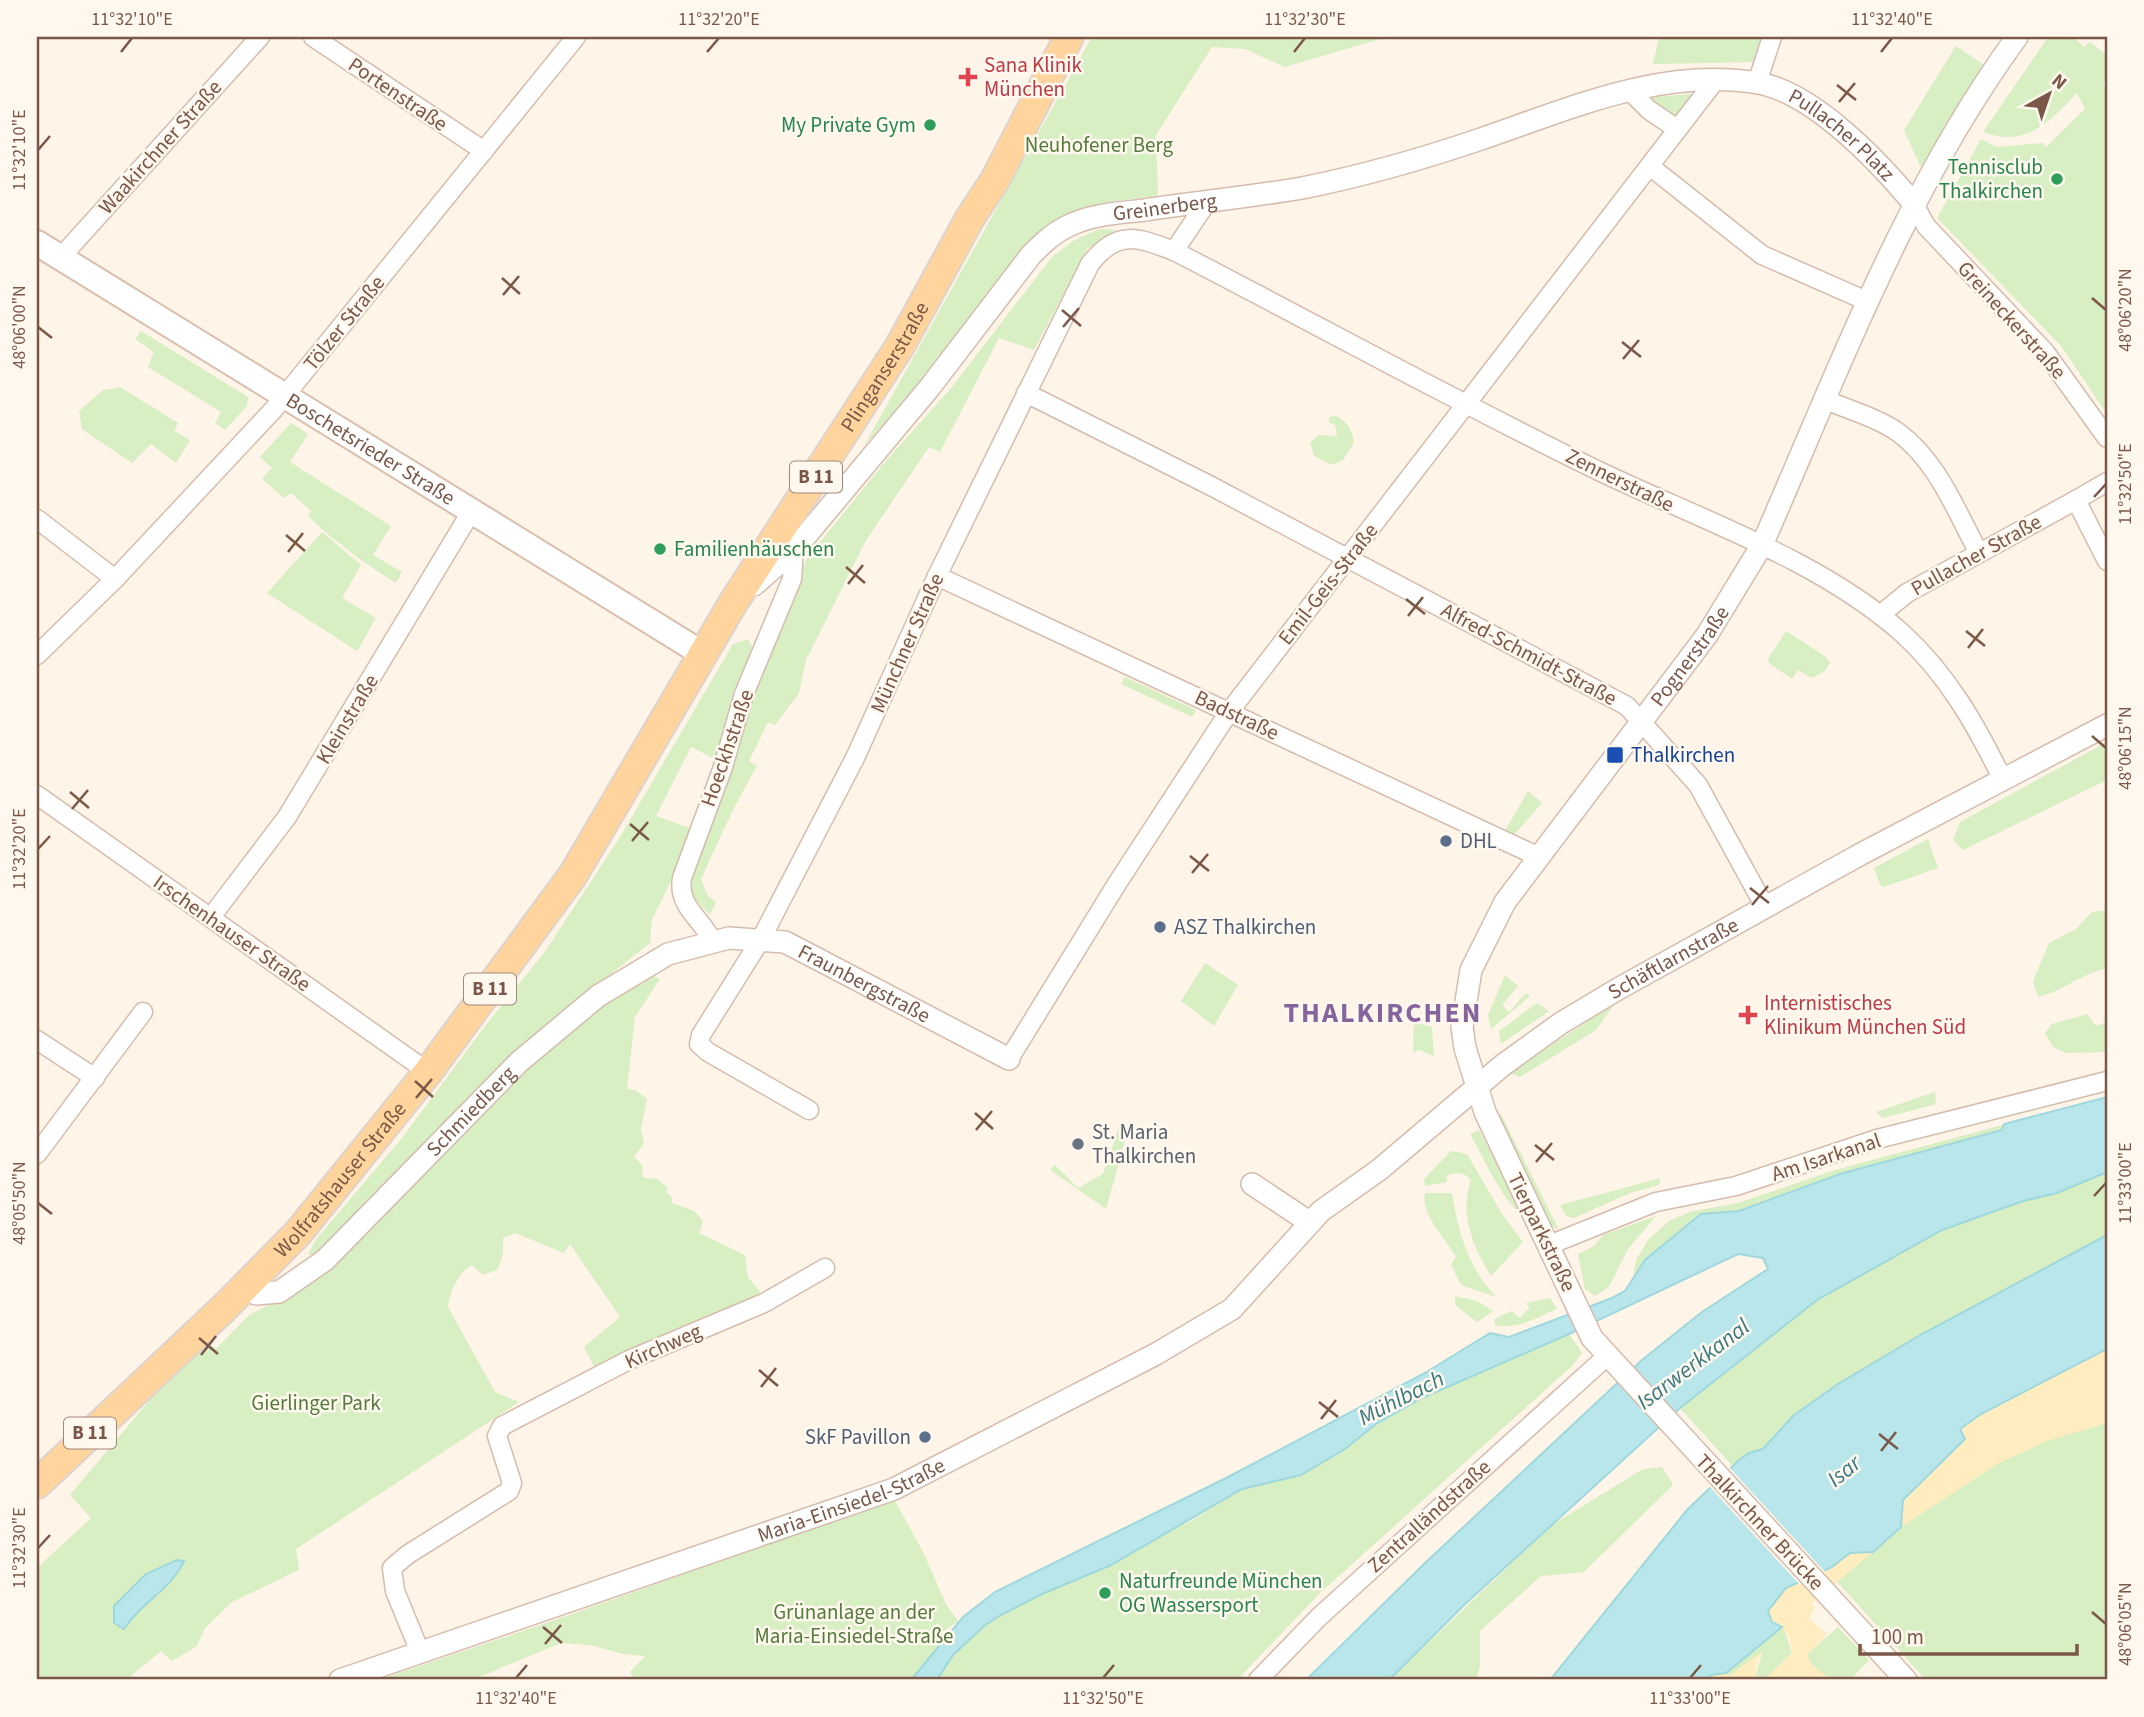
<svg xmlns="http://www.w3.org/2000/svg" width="2144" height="1717" viewBox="0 0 2144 1717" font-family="'Source Sans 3',sans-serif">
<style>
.green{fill:#d8eec3}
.sand{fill:#ffedc0}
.water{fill:#b9e6ea;stroke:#9ed8dd;stroke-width:2}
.pier{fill:#fef4e7}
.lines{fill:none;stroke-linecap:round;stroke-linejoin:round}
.minor-casing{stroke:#d4bcae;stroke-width:21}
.tertiary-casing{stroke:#d4bcae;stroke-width:24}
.secondary-casing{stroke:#dabead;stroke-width:28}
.primary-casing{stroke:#ddd3cf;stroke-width:32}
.minor{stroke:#fff;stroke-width:18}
.tertiary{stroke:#fff;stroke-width:21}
.secondary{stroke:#fff;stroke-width:24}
.primary{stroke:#ffd49d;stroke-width:28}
.ticks{fill:none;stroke:#7b5748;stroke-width:2.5}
.health-dot{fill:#e0444e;stroke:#fff8ef;stroke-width:2.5}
.leisure-dot{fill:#2e9e5b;stroke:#fff8ef;stroke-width:2.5}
.transit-dot{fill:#1a4fb4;stroke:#fff8ef;stroke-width:2.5}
.service-dot{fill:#5c6f8a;stroke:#fff8ef;stroke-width:2.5}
.worship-dot{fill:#6b7280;stroke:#fff8ef;stroke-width:2.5}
.labels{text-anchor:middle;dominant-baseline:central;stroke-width:5;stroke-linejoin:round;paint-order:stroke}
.shield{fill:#fff8ef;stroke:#a3877a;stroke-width:2}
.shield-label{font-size:19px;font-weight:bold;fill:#7b5748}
.health-label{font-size:21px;fill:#be3a42;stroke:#fff8ef;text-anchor:start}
.street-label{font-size:21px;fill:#7b5748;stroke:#fff8ef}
.leisure-label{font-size:21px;fill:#27864d;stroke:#fff8ef;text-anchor:end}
.park-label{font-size:21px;fill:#537b3c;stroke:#fff8ef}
.transit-label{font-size:21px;fill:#164399;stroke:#fff8ef;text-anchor:start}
.service-label{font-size:21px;fill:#4e5e75;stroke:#fff8ef;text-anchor:start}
.worship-label{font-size:21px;fill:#5b616d;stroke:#fff8ef;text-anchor:start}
.water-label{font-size:23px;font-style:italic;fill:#3a7a82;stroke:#fff8ef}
.district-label{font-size:28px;font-weight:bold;letter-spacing:2px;fill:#86649e;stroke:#fff8ef}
.neatline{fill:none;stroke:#7b5748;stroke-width:2.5}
.ticks-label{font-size:18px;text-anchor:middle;fill:#7b5748}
</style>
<rect width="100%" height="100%" fill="#fef4e7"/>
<g class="green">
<path d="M1092,37H1387L1285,67L1245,49L1212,47L1156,135L1158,196C1117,201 1077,203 1043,228L936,364L864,446Z"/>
<path d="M1659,37H1764L1758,62L1653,64Z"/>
<path d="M2048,37H2073L2084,47L2090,42L2107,55V79L2103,84L2107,91V414L2061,346L1937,218L1981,139L1997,147L2043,143L2046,147L2085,109L2077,93C2051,120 2026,149 1983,132Z"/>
<path d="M1956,46L1984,65L1921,168L1904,130Z"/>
<path d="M1689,94L1693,96L1676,118H1671L1648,98Z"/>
<path d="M1099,229L1117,230L1087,249L1034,350L999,338L940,452L929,447L865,542L806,660L799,693L775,725L768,722L749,761L757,766C735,803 719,840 701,879L708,896L716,902L710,915L691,895L688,882L751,692L776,626L808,557L884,463L951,388L1052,257L1073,241Z"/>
<path d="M141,331L248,397L247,406L225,430L215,423L221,412L148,367L154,352L135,339Z"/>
<path d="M120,387L178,423L174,431L190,440L176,463L151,444L132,463L82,429L79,411L103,390Z"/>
<path d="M1336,416C1348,423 1352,429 1354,443L1343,460L1332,465L1314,456L1310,443L1318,435L1337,436L1335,425L1329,422V417Z"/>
<path d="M291,423L308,434L290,462L391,526L373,555L402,572L396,583C364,563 335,542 308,516L311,511L291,493L284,498L262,479L272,468L260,457Z"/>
<path d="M322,532L361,565L342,598L376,618L357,651L267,593Z"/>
<path d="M1786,631L1826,657L1830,663L1824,672L1811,678L1798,670L1792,679L1769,663L1768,659Z"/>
<path d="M748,639L752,647L719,761L691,747L656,816L690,828L674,875L652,920L650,943C529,1036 424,1147 316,1256L308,1254L317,1238L402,1138L485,1026L544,953L620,837L733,644Z"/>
<path d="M1125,677L1196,710L1192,717L1121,684Z"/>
<path d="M2107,742V780L1963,850L1953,840L1960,822Z"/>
<path d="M1528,791L1542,803L1514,835L1505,831Z"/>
<path d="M1928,839L1938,868L1884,887L1880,885L1874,868Z"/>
<path d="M2107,910V968C2078,975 2066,990 2038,997L2033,981L2049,943L2076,929L2092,912Z"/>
<path d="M1205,963L1238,985L1214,1026L1181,1001Z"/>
<path d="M644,972L660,979L635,1017L627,1089L635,1090L647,1099L641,1129L644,1143L634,1157L642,1165L643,1178L657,1179L668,1188L666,1192L671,1196L672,1203L694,1211L703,1221L699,1233L745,1255L748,1277L761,1293L637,1351L594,1367L584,1347L620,1317L570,1244L564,1253L515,1233L503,1238V1254L497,1270L483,1275L472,1265C459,1270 449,1294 448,1307L495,1392L519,1402L296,1549L299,1570L232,1602L205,1628L197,1646L172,1661L161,1651L126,1680H37V1568L91,1518L70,1495L154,1395L209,1343L216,1349L249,1315L285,1297L524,1067Z"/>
<path d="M1505,975L1518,986L1502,1005L1509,1012L1526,993L1530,996L1491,1029L1488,1015Z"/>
<path d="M1537,1003L1549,1011L1501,1044L1499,1031Z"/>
<path d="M1615,1003L1596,1030L1520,1077L1509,1073Z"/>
<path d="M2087,1014L2096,1026L2107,1022V1052L2066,1053L2053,1047L2045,1033L2052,1024Z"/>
<path d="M1414,1022L1432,1027L1434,1056L1419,1050L1413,1052Z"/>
<path d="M1935,1092L1936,1104L1883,1118L1876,1112Z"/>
<path d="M2107,1097V1680H1926L1680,1408L1817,1300L1942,1230L2022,1201L1892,1161L1840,1174L1739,1211L1701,1214L1645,1260L1633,1276L1636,1260L1648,1240L1669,1221L1689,1212L1738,1203L1835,1170Z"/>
<path d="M1501,1114L1559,1230L1551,1226L1498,1116Z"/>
<path d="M1119,1127L1127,1133L1106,1209L1050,1170L1055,1165L1078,1188L1103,1174Z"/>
<path d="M1479,1130L1526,1218C1503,1204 1484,1158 1470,1134Z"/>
<path d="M1451,1151L1467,1154L1502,1214L1523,1242L1491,1276C1473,1247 1459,1214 1471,1180C1465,1172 1455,1171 1447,1176V1182L1425,1186L1424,1179Z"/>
<path d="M1661,1178L1659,1185L1630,1193L1574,1218L1566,1216L1560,1205Z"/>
<path d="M1425,1193H1452C1458,1232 1468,1267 1496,1297L1461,1285L1451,1265L1456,1257C1446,1239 1420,1214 1425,1193Z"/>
<path d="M1656,1216L1628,1249L1609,1287L1595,1296L1585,1289L1578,1254L1594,1246L1603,1235Z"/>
<path d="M1455,1296L1477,1301L1493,1311L1477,1322L1455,1305Z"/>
<path d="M1550,1298L1557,1309C1536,1318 1517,1330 1495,1325V1319L1511,1311L1520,1318L1530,1307L1526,1303Z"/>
<path d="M1569,1334L1582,1353L1573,1365L1319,1594L1237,1680H635L630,1672L645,1656L623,1654L590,1645L561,1643L472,1680H378L564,1617L894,1499L923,1552L946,1604L958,1621L936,1637L955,1653L984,1626L999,1616L1189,1522L1242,1489L1301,1475L1345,1449L1376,1424L1422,1398Z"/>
<path d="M1662,1467L1673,1485L1584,1572L1541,1576L1480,1631V1666L1476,1680H1389L1552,1525L1643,1469Z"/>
<path d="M1783,1626L1792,1653L1764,1680L1755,1678L1762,1653L1728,1677L1726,1673Z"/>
<path d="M1838,1627L1869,1660L1850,1680C1832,1680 1812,1674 1807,1654Z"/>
</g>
<g class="sand">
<path d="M2107,1349V1423L2047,1441L1997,1464L1901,1527L1903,1500L1965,1439L1960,1430L1981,1414Z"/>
<path d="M1873,1552L1811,1604L1815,1607L1809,1619L1827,1634L1807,1655L1811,1664L1831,1680H1764L1792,1653C1791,1635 1786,1630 1772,1622L1768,1611L1786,1588L1832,1567L1850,1553Z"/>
<path d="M1763,1651L1757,1662L1755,1678L1758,1680H1706L1711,1675L1726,1673L1729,1676Z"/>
</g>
<g class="water">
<path d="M2107,1097V1172L2057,1193L2023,1201L1942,1230L1817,1300L1680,1408L1464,1605L1389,1680H1306L1425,1563L1642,1360L1702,1312L1768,1269L1763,1258L1738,1254L1569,1334L1422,1398L1376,1424L1345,1449L1301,1475L1242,1489L1111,1565L1042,1594L999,1616L984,1626L953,1655L937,1680H911L963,1617L995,1592L1228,1477L1425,1373L1490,1333L1509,1337L1612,1298L1625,1291L1645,1260L1701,1214L1739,1211L1840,1174L2002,1130L2004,1124Z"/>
<path d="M2107,1235V1349L1981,1414L1960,1429L1965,1439L1903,1500L1901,1527L1873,1552L1850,1553L1832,1567L1786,1588L1768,1611L1772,1622L1782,1627L1726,1673L1711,1675L1706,1680H1550L1687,1510L1739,1460L1749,1453L1763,1449L1793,1416L1838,1384L1922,1334Z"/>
<path d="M177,1560L184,1561C169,1592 143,1600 124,1629L114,1623V1606L146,1574Z"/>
</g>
<path class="pier" d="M1728,1466L1826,1573L1800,1585L1708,1485Z"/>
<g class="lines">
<defs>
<g id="minor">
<path d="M313,37L484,151"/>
<path d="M1757,83L1772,37"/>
<path d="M1629,90L1649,110L1677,129"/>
<path d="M1651,167L1762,255L1869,302"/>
<path d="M1914,204L1926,226L2045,352L2107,438"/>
<path d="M1174,251L1207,202"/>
<path d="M60,258L260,37"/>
<path d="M1026,393L1211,486L1627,706L1698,785L1765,907"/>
<path d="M1826,400C1849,410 1878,418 1899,433C1938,462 1957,513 1979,553"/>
<path d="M2107,482L2076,500L2107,561"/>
<path d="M37,519L115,579"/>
<path d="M937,576L1537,856"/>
<path d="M1880,615L1907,593L2076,500"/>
<path d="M37,655L115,579L274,409L576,37"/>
<path d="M37,795L428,1072"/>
<path d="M211,917L287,817L471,512"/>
<path d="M712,941C702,918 677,907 682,878L723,767L744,694L792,579L794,550"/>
<path d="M37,1040L95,1078"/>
<path d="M1009,1059L1118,882L1229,712L1714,82"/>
<path d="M809,1110L708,1052L699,1044L701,1035L761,939L855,758L937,576L1090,264C1117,229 1137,237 1174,251C1316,324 1456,402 1601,472C1699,519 1820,560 1902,633C1948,675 1976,725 2003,780"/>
<path d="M37,1154L143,1012"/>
<path d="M1549,1245L1656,1202L1736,1186L1877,1139L2107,1081"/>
<path d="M420,1652L395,1591L392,1568L407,1555L509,1491L512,1483L497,1436L502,1426L629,1360L764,1303L825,1268"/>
<path d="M1258,1680L1319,1617L1606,1357"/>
</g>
<g id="tertiary">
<path id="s1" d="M754,585L794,550L930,387L1031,255C1042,244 1053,233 1068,226C1092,214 1119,213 1145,210C1197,202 1250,197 1302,188C1363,176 1422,159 1481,139C1569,109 1661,67 1758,83C1814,93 1878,161 1914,204"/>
<path d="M1252,1184L1309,1222"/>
<path id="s2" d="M246,1285L256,1294L279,1292L325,1260L519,1062L598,996L668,954L729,938L785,942L1009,1059"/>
<path id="s3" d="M340,1680L894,1489L1156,1354L1232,1309L1321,1211L1379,1170L1503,1065L1561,1023L1618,989L1861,854L2107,725"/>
<path id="s4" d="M1906,1680L1592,1338L1485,1112L1465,1048L1462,1027L1471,970L1505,902L1707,635L1762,545C1838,372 1905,190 2017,37"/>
</g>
<g id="secondary">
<path id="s5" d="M37,243L703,654"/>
</g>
<g id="primary">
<path id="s6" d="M37,1484L224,1308L298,1233L428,1072L573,875L733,603L900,346L970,218L995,180L1069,37"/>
</g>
</defs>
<use href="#minor" class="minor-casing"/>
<use href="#tertiary" class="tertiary-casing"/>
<use href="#secondary" class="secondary-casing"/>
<use href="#primary" class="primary-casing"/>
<use href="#minor" class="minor"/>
<use href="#tertiary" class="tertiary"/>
<use href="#secondary" class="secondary"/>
<use href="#primary" class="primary"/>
</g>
<path class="ticks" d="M121,52L132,38M707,52L719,38M1294,52L1305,38M1881,52L1892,38M1837,85L1856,100M1839,102L1855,83M38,150L50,136M502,278L520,294M503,295L519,276M2092,298L2106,310M1062,310L1081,326M38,327L52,338M1063,327L1079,308M1622,342L1641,357M1623,359L1639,340M2094,497L2106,484M286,535L305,551M288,552L303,533M846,567L865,583M848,584L863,565M1406,599L1425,614M1408,616L1423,597M1966,631L1985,646M1968,648L1983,629M2092,736L2106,748M70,792L89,808M72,809L88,790M630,824L649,840M632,841L648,822M38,849L50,836M1190,856L1209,871M1192,873L1208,854M1750,888L1769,903M1752,905L1768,886M415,1081L433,1097M416,1098L432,1079M975,1113L993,1129M976,1130L992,1111M1535,1145L1554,1160M1536,1162L1552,1143M2094,1196L2106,1183M38,1203L52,1214M199,1338L218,1354M201,1355L216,1336M759,1370L778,1386M761,1387L776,1368M1319,1402L1338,1417M1321,1419L1336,1400M1879,1434L1898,1449M1881,1451L1896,1432M38,1548L50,1535M2092,1612L2106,1624M543,1627L562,1643M545,1644L561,1625M516,1678L527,1665M1103,1678L1114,1665M1690,1678L1701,1665"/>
<g class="health-dot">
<path d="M964.5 66.5h7v7h7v7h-7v7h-7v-7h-7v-7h7z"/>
<path d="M1744.5 1004.5h7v7h7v7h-7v7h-7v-7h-7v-7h7z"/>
</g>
<g class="leisure-dot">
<circle cx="930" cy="125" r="7"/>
<circle cx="2057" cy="179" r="7"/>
<circle cx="660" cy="549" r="7"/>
<circle cx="1105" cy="1593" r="7"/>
</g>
<rect class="transit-dot" x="1606" y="746" width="18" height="18" rx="3.5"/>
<g class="service-dot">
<circle cx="1446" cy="841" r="7"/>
<circle cx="1160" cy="927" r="7"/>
<circle cx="925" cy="1437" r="7"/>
</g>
<circle class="worship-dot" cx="1078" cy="1144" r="7"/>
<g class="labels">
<g class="shield">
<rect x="790" y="461.5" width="52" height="31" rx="5"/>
<rect x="464" y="973.5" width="52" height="31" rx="5"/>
<rect x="64" y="1417.5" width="52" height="31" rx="5"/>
</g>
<g class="shield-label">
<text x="816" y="477">B 11</text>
<text x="490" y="989">B 11</text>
<text x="90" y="1433">B 11</text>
</g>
<g class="health-label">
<text x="984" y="65">Sana Klinik<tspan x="984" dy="24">München</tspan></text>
<text x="1764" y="1003">Internistisches<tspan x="1764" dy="24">Klinikum München Süd</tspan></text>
</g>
<g class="street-label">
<text transform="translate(398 94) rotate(34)">Portenstraße</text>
<text stroke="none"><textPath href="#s1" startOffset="1288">Pullacher Platz</textPath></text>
<text transform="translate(160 147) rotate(-48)">Waakirchner Straße</text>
<text stroke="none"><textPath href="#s1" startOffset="578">Greinerberg</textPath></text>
<text transform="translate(2012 320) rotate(48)">Greineckerstraße</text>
<text transform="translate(344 323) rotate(-51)">Tölzer Straße</text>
<text stroke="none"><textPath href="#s6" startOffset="1410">Plinganserstraße</textPath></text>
<text stroke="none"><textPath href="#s5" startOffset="392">Boschetsrieder Straße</textPath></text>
<text transform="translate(1620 480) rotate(26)">Zennerstraße</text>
<text transform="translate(1976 555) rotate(-29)">Pullacher Straße</text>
<text transform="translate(1328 584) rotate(-52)">Emil-Geis-Straße</text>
<text transform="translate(907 643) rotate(-66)">Münchner Straße</text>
<text transform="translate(1529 654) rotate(28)">Alfred-Schmidt-Straße</text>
<text stroke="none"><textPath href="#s4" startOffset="1244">Pognerstraße</textPath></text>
<text transform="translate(1237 715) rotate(25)">Badstraße</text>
<text transform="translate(347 719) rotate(-59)">Kleinstraße</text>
<text transform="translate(727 748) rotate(-71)">Hoeckhstraße</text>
<text transform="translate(232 933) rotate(35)">Irschenhauser Straße</text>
<text stroke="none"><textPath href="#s3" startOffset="1536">Schäftlarnstraße</textPath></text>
<text stroke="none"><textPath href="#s2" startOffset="763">Fraunbergstraße</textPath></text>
<text stroke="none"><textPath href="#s2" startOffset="301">Schmiedberg</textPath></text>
<text transform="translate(1826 1157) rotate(-18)">Am Isarkanal</text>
<text stroke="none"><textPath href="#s6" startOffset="430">Wolfratshauser Straße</textPath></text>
<text transform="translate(1542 1232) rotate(64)">Tierparkstraße</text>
<text transform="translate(663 1346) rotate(-24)">Kirchweg</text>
<text stroke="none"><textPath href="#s3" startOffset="542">Maria-Einsiedel-Straße</textPath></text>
<text transform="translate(1429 1516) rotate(-42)">Zentralländstraße</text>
<text transform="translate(1760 1522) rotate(47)">Thalkirchner Brücke</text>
</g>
<g class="leisure-label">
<text x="916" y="125">My Private Gym</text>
<text x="2043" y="167">Tennisclub<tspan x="2043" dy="24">Thalkirchen</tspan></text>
<text x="674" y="549" text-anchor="start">Familienhäuschen</text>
<text x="1119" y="1581" text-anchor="start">Naturfreunde München<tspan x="1119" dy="24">OG Wassersport</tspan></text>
</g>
<g class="park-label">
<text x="1099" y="145">Neuhofener Berg</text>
<text x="316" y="1403">Gierlinger Park</text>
<text x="854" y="1612">Grünanlage an der<tspan x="854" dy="24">Maria-Einsiedel-Straße</tspan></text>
</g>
<g class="transit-label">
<text x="1631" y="755">Thalkirchen</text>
</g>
<g class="service-label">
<text x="1460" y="841">DHL</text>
<text x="1174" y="927">ASZ Thalkirchen</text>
<text x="911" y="1437" text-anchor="end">SkF Pavillon</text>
</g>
<g class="worship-label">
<text x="1092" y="1132">St. Maria<tspan x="1092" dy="24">Thalkirchen</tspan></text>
</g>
<g class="water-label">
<text transform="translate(1693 1364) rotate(-37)">Isarwerkkanal</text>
<text transform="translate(1401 1398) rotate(-27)">Mühlbach</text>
<text transform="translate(1844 1471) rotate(-39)">Isar</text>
</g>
<g class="district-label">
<text x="1383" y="1013">THALKIRCHEN</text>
</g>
</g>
<rect width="2144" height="1717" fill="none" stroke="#fff8ef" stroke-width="77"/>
<g transform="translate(2049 94) rotate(40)" stroke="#fff8ef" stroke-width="5" paint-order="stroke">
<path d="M0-5L12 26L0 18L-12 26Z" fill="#7b5748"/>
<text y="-10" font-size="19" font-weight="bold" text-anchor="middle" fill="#7b5748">N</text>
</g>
<path d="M1860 1644v10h217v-10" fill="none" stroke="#7b5748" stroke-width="3.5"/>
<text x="1871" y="1644" font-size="21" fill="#7b5748" stroke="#fff8ef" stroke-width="5" paint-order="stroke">100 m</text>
<rect x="38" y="38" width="2068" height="1640" class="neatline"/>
<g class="ticks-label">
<text x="132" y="25">11°32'10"E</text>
<text x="719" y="25">11°32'20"E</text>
<text x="1305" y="25">11°32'30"E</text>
<text x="1892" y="25">11°32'40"E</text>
<text transform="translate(19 150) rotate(-90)" y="6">11°32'10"E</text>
<text transform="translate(2125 310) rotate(-90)" y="6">48°06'20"N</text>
<text transform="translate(19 327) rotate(-90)" y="6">48°06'00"N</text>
<text transform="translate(2125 484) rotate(-90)" y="6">11°32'50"E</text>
<text transform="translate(2125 748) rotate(-90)" y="6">48°06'15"N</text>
<text transform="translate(19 849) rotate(-90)" y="6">11°32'20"E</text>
<text transform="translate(2125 1183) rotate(-90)" y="6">11°33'00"E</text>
<text transform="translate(19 1203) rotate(-90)" y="6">48°05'50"N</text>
<text transform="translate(19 1548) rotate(-90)" y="6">11°32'30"E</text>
<text transform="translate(2125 1624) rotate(-90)" y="6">48°06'05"N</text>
<text x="516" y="1704">11°32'40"E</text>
<text x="1103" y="1704">11°32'50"E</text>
<text x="1690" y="1704">11°33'00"E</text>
</g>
</svg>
